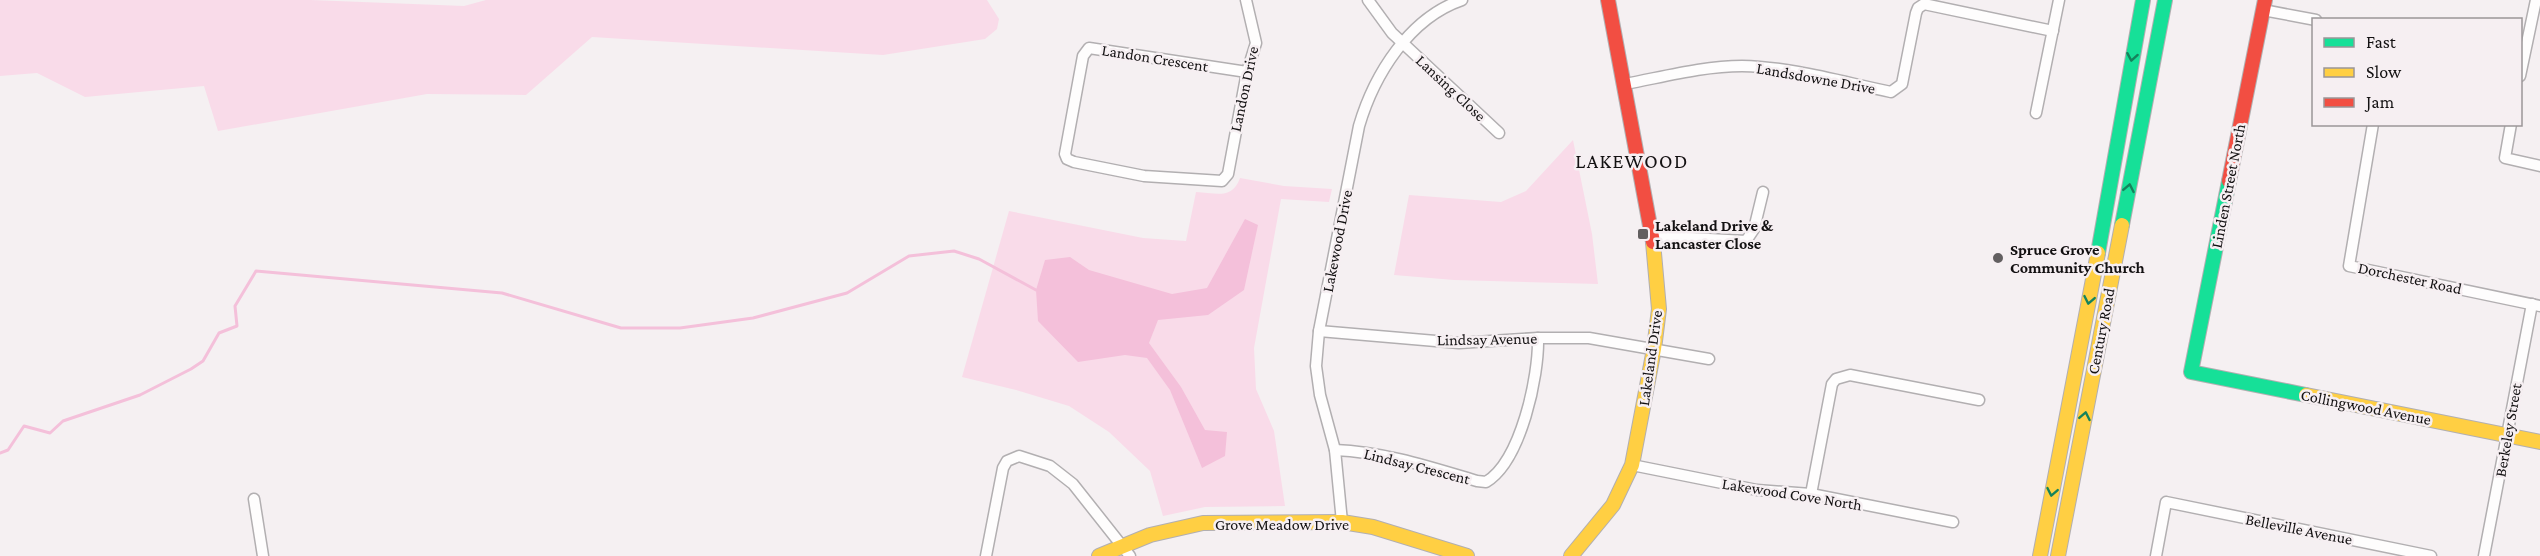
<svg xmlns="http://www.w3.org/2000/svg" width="2540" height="556" viewBox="0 0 2540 556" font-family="'Crimson Pro',serif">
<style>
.green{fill:#f9dbe9}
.water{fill:#f4c0da}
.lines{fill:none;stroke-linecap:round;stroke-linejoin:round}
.stream{stroke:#f4c0da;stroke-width:3}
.street-casing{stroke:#b2afb1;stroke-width:13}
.fast-casing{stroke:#b2afb1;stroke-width:16}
.slow-casing{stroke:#b2afb1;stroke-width:16}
.jam-casing{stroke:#b2afb1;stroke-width:16}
.street{stroke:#fefdfd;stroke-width:10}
.fast{stroke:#16e098;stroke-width:14}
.slow{stroke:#ffcf43;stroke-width:14}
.jam{stroke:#f24e42;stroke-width:14}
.oneway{stroke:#15835c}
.poi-dot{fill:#625f60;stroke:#f6eff2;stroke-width:2}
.labels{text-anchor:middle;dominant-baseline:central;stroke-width:5;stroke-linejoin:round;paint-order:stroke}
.street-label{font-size:16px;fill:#131112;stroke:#f6eff2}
.poi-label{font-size:16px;font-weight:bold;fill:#131112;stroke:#f6eff2;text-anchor:start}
.quarter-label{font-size:20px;letter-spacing:1.5px;fill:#131112;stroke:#f6eff2}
</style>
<rect width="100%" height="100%" fill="#f5f0f2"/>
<g class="green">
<path d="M0,0H311L464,6L486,0H987L999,19L997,29L985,39L883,55L592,37L526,95L427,94L218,131L204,86L85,97L37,73L0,76Z"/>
<path d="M1573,140L1592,234L1598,284L1454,280L1394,275L1409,195L1501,202L1526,191Z"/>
<path d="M1240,178L1284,186L1332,189L1329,202L1281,199L1254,348L1256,389L1274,431L1285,506L1205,507L1163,516L1150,471L1109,432L1069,406L1016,390L962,377L1009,211L1143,238L1186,241L1196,192C1216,193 1232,200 1240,178Z"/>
</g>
<path class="water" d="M1245,219L1258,225L1244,290L1208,315L1158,320L1149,343L1181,387L1205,430L1227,432L1225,456L1202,468L1170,390L1147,358L1125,355L1078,362L1038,321L1036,290L1045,260L1070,257L1089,270L1172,294L1207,288Z"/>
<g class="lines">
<path class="stream" d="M0,453L8,450L24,426L50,433L63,421L140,395L191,369L203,361L219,333L237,326L235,306L256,271L502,293L621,328H680L753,318L847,293L909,256L954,251L979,259L1036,290"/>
<defs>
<g id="street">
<path d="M1246,0L1256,43L1247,72L1228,174L1222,181L1144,176L1074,162L1067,159L1065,154L1083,56L1089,48L1247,72"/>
<path d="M1368,0L1392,33L1499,133"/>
<path d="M2263,10L2316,20"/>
<path d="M2520,76L2536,0"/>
<path d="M1625,84C1663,77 1703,66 1742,66C1792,67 1842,82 1891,92L1902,84L1916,13L1918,8L1924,4L2053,31"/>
<path d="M2036,113L2059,0"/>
<path d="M2373,124L2349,266L2540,306"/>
<path d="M2511,124L2505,158L2540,166"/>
<path d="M1653,236L1746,241L1754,229L1763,192"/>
<path d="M1319,331L1459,343L1538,338H1589L1709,359"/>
<path d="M1335,450C1385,452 1430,467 1477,481L1486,482C1521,461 1539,376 1538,338"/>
<path d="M1632,465L1757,490L1811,494L1953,522"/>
<path d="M1811,494L1832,384L1836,379L1850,375L1979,400"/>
<path d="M254,499L263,556"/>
<path d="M1342,522L1335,450L1320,395L1316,366L1319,331L1359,126C1374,75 1409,18 1462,0"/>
<path d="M986,556L1003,468L1007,461L1019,456L1050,466L1073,484L1130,556"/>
<path d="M2156,556L2166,502L2431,556"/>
<path d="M2484,556L2532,304"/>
</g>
<g id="fast">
<path d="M2229,181L2191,372L2306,395"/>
<path d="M2122,225L2165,0"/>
<path d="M2098,253L2143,0"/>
</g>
<g id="slow">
<path d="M2306,395L2540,442"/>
<path d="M1099,556L1150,535L1203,523L1342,522L1373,527L1467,556"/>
<path d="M1571,556L1613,505L1632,465L1654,349L1659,309L1653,242"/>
<path d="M2040,556L2098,253"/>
<path d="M2058,556L2122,225"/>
</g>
<g id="jam">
<path d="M1608,0L1653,242"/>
<path d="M2229,181L2265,0"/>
</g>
</defs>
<use href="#street" class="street-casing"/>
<use href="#fast" class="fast-casing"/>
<use href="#slow" class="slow-casing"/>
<use href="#jam" class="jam-casing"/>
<use href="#street" class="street"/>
<use href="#fast" class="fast"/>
<use href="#slow" class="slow"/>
<use href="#jam" class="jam"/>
</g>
<defs><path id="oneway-chevron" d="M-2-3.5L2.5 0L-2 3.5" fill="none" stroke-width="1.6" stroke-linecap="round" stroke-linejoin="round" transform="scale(1.5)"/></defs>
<g class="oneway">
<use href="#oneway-chevron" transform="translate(2132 57) rotate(100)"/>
<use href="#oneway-chevron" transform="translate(2129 188) rotate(-79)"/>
<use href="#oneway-chevron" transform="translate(2089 300) rotate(101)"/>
<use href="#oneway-chevron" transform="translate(2085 416) rotate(-79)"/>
<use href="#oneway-chevron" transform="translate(2052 492) rotate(101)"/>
</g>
<g class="poi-dot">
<rect x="1637" y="228" width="12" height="12" rx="3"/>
<circle cx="1998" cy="258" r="6"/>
</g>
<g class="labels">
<g class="street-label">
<text transform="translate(1155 58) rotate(9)">Landon Crescent</text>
<text transform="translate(1816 78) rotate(10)">Landsdowne Drive</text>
<text transform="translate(1451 88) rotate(43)">Lansing Close</text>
<text transform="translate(1244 89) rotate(-78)">Landon Drive</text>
<text transform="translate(2228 186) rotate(-79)">Linden Street North</text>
<text transform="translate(1337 241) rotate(-79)">Lakewood Drive</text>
<text transform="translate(2410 278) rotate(12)">Dorchester Road</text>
<text transform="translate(2101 331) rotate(-79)">Century Road</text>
<text transform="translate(1487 339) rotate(-1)">Lindsay Avenue</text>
<text transform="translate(1650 358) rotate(-82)">Lakeland Drive</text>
<text transform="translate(2366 407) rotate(11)">Collingwood Avenue</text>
<text transform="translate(2508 430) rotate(-80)">Berkeley Street</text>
<text transform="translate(1417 466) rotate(14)">Lindsay Crescent</text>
<text transform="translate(1792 494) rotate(9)">Lakewood Cove North</text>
<text x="1282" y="524">Grove Meadow Drive</text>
<text transform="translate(2299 529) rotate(11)">Belleville Avenue</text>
</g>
<g class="poi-label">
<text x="1655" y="225">Lakeland Drive &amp;<tspan x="1655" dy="18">Lancaster Close</tspan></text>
<text x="2010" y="249">Spruce Grove<tspan x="2010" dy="18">Community Church</tspan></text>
</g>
<g class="quarter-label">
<text x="1632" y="161">LAKEWOOD</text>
</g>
</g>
<rect x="2312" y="18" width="210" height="108" fill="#f6eff2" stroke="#9b9698" stroke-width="1.5"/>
<rect x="2324" y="38" width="30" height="9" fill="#16e098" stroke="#9b9698" stroke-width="1.5"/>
<text x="2366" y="48" font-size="18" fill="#131112">Fast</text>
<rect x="2324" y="68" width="30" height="9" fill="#ffcf43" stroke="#9b9698" stroke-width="1.5"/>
<text x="2366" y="78" font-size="18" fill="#131112">Slow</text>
<rect x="2324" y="98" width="30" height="9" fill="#f24e42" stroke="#9b9698" stroke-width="1.5"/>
<text x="2366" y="108" font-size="18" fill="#131112">Jam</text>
</svg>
